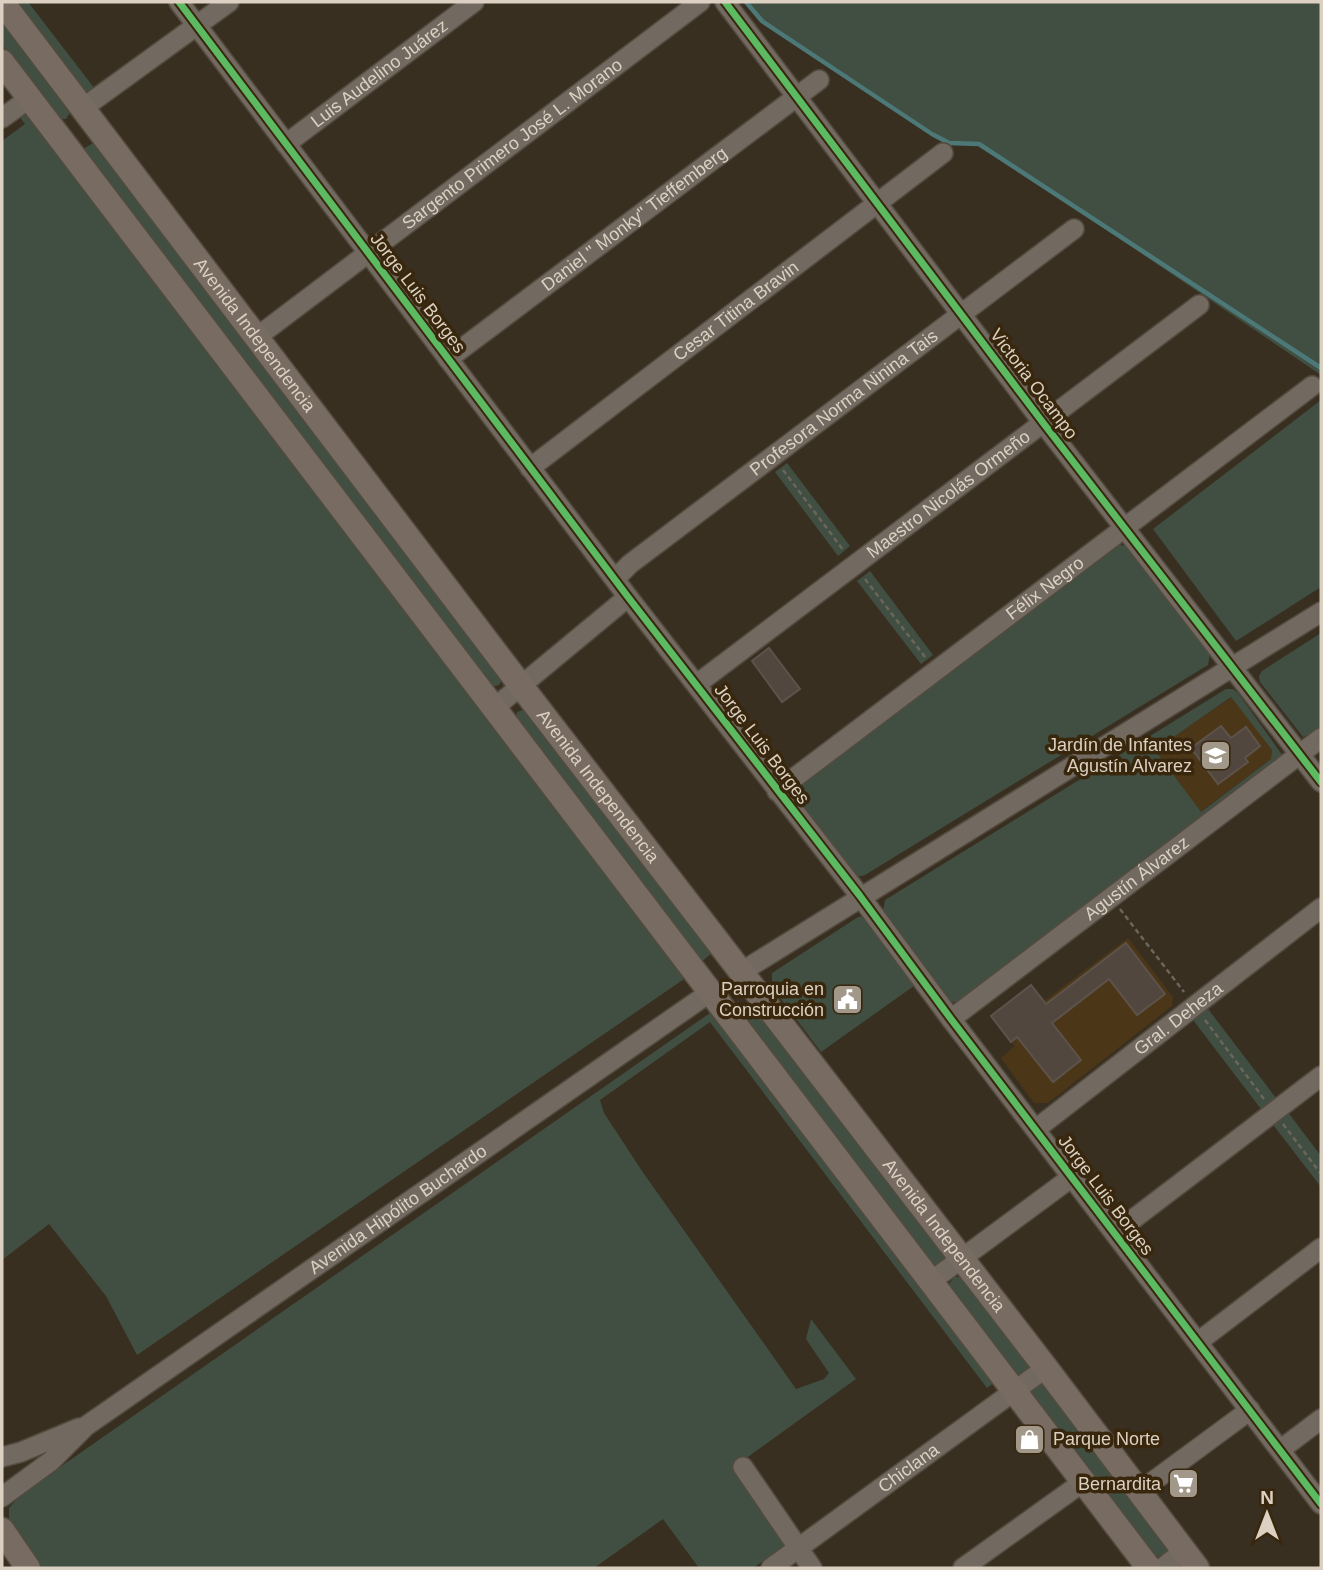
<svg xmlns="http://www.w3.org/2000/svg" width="1323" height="1570" viewBox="0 0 1323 1570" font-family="Arial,sans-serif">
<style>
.built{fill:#4b3718}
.green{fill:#404f42;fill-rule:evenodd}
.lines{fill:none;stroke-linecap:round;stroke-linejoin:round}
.stream{stroke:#4d7878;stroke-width:4.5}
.building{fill:#51473f;stroke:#5e534b;stroke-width:2}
.minor-casing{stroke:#544b3f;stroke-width:22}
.major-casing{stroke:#544b3f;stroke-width:27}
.path{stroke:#6c655b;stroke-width:2.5;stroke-dasharray:5 3.5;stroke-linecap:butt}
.minor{stroke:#726a61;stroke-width:19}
.major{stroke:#786c62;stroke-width:24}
.cycleway-casing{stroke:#38270d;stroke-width:11}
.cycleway{stroke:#5cba63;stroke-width:7}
.labels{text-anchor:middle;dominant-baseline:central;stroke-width:7;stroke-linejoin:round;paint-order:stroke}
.street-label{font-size:18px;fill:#dbd0c1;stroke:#38270d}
.poi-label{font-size:18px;fill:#dbd0c1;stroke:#38270d;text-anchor:end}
</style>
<rect width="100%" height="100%" fill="#392f21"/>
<g class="built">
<path d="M1232,697L1272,750L1271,759L1200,812L1155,750Z"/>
<path d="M1128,938L1173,997L1172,1006L1048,1103H1034L1001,1058L1015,1046L991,1016L1031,985L1044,1001Z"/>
</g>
<g class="green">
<path d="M15,2H28L95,89L86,93Z"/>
<path d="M749,2H1321V375L987,149L979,144L949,143L761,18Z"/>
<path d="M2,18L71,111L66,119H61L56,116L2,45Z"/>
<path d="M25,112H28L687,977L137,1355L106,1296L49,1224L2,1260V141L25,124L19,116Z"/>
<path d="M93,143L97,145L502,679L499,685L491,687L85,153V148Z"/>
<path d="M1321,400V587L1236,641L1153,529Z"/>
<path d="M787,463L850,546L838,556L775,472Z"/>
<path d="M1118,544L1125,546L1210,654L1208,665L865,875L856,877L789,790Z"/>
<path d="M870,571L933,655L921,664L857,581Z"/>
<path d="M1321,633V729L1303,737L1260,682L1259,676L1262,671Z"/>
<path d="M1226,689H1233L1238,693L1283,756L961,1002H950L883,911L885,900ZM1231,697L1272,750L1271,759L1201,812L1155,750Z"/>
<path d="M525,709L712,953L700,963L516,720L517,712Z"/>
<path d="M865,916L918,983L821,1052L772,987V973L858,917Z"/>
<path d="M1205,1005L1279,1102L1264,1113L1190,1016Z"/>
<path d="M757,1011L945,1256L943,1262L933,1267L743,1021Z"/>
<path d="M710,1013H713L995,1382L987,1388L710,1022L600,1100L604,1113L642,1171L796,1389L824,1379L829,1373L806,1339L811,1319L856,1379L734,1467L785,1544L784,1547L753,1568H699L663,1519L594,1568H41L9,1521V1508L20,1495Z"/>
<path d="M1287,1111L1321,1156V1187L1271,1122Z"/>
<path d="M954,1277H962L1029,1364L1027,1370L1016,1376L947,1287Z"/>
<path d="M1037,1384H1045L1169,1548L1168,1553L1154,1558L1030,1400V1391Z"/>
</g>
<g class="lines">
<path class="stream" d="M746,2L762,21L932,134L949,143L979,144L1321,368"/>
</g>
<g class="building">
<path d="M769,648L800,689L782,702L752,661Z"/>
<path d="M1221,726L1231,738L1246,727L1260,746L1245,758L1248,762L1218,784L1191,748Z"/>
<path d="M1126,943L1165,994L1137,1015L1109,979L1052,1023L1081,1060L1053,1082L1017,1037L1011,1042L991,1016L1031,985L1046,1004Z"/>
</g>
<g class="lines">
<defs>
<g id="minor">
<path d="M179,2L628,597L860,896L951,1019L1321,1504"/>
<path d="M725,2L1044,424L1321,782"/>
<path d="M83,108L229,2"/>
<path d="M2,118L30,98"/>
<path id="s1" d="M286,144L474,2"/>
<path id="s2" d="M257,337L700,2"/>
<path id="s3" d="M448,359L819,80"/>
<path id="s4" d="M530,468L943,153"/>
<path id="s5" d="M615,579L630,564L1074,229"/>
<path id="s6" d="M697,684L1199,305"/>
<path d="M494,708L628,597"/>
<path id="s7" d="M777,791L1312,386"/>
<path d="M741,972L1321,612"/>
<path id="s8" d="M951,1019L1321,738"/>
<path id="s9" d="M1036,1129L1321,908"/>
<path d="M1115,1233L1321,1076"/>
<path d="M930,1282L1072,1177"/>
<path d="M1198,1342L1321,1248"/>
<path d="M1280,1450L1321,1419"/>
<path d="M2,1457L21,1452L79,1428"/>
<path d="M743,1467L812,1568"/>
<path d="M1140,1491L1250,1410"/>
<path id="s10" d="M2,1497L51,1461L86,1426L709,993"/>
<path id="s11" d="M771,1568L1046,1368"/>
<path d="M963,1568L1083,1482"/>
<path d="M1162,1568L1184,1551"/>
</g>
<g id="major">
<path id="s12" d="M2,2L521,686L1046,1368L1197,1568"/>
<path d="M2,62L1149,1568"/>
<path d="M2,1530L28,1568"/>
</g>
</defs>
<use href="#minor" class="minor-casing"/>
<use href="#major" class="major-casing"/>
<g class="path">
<path d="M783,470L844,551"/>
<path d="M865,579L925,657"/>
<path d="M1120,909L1184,992"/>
<path d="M1205,1020L1264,1099"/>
<path d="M1283,1124L1321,1174"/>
</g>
<use href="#minor" class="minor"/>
<use href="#major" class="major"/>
<defs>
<g id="cycleway">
<path d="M179,2L628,597L860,896L951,1019L1321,1504"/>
<path d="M725,2L1044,424L1321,782"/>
</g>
</defs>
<use href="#cycleway" class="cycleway-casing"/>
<use href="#cycleway" class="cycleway"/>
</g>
<defs>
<symbol id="school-square" viewBox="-11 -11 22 22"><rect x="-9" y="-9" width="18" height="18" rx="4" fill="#a29889" stroke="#38270d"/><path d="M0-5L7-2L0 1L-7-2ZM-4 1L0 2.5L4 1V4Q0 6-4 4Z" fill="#fff"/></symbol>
<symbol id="civic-square" viewBox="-11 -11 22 22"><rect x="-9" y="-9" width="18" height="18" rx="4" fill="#a29889" stroke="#38270d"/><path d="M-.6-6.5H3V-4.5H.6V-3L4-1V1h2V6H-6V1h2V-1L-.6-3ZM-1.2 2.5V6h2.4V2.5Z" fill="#fff"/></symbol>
<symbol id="shop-square" viewBox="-11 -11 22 22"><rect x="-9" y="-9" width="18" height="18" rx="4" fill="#a29889" stroke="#38270d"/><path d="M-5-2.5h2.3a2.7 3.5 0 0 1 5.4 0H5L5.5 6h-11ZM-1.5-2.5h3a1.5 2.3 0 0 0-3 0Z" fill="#fff"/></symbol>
<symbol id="supermarket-square" viewBox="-11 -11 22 22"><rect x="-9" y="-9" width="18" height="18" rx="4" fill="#a29889" stroke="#38270d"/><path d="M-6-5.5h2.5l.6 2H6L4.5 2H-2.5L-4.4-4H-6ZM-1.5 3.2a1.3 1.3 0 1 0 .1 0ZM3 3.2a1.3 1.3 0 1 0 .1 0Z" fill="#fff"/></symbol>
</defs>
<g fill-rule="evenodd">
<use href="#school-square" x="1198" y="738" width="35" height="35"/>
<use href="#civic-square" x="830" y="982" width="35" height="35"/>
<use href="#shop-square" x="1012" y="1422" width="35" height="35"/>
<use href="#supermarket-square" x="1166" y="1466" width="35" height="35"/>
</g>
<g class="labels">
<g class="street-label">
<text stroke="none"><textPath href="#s1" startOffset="117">Luis Audelino Juárez</textPath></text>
<text stroke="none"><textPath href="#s2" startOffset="320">Sargento Primero José L. Morano</textPath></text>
<text stroke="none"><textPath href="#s3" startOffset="233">Daniel " Monky" Tieffemberg</textPath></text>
<text transform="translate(418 293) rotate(53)">Jorge Luis Borges</text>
<text stroke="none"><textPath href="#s4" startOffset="259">Cesar Titina Bravin</textPath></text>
<text stroke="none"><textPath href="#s12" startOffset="418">Avenida Independencia</textPath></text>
<text transform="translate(1034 384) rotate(53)">Victoria Ocampo</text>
<text stroke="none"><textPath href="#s5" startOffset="289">Profesora Norma Ninina Tais</textPath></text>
<text stroke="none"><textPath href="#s6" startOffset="315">Maestro Nicolás Ormeño</textPath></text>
<text stroke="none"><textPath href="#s7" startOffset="336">Félix Negro</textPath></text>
<text transform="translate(762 744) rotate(53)">Jorge Luis Borges</text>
<text stroke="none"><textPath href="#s12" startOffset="985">Avenida Independencia</textPath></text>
<text stroke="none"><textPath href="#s8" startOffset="233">Agustín Álvarez</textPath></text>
<text stroke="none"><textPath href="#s9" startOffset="180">Gral. Deheza</textPath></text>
<text transform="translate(1106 1195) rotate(53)">Jorge Luis Borges</text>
<text stroke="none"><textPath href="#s10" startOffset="490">Avenida Hipólito Buchardo</textPath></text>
<text stroke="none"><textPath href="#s12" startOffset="1552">Avenida Independencia</textPath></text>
<text stroke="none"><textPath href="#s11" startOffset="170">Chiclana</textPath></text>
</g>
<g class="poi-label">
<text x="1192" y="745">Jardín de Infantes<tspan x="1192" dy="21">Agustín Alvarez</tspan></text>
<text x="824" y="989">Parroquia en<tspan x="824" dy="21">Construcción</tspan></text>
<text x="1053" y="1439" text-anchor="start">Parque Norte</text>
<text x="1161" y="1484">Bernardita</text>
</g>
</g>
<rect width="1323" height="1570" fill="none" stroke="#dbd0c1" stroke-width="7"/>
<g transform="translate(1267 1514)" stroke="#38270d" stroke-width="5" paint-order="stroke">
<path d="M0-5L12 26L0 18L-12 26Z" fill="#dbd0c1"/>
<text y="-10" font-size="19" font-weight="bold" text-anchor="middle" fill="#dbd0c1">N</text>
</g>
</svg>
